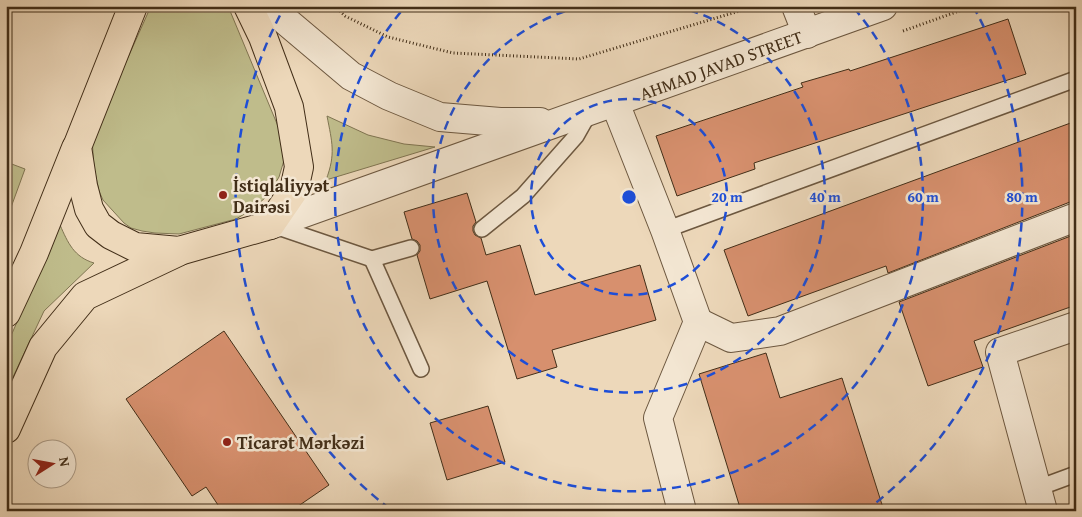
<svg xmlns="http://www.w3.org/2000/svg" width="1082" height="517" viewBox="0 0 1082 517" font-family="'Gentium Book Plus',serif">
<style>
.green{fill:#bfbc8b;stroke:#807552}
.building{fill:#d7906e;stroke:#422e18}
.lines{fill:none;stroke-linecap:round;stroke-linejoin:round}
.service-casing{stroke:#6d5840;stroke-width:18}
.minor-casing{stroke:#6d5840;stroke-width:30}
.tertiary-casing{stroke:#6d5840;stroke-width:30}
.primary-casing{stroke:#422e18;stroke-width:30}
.path{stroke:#422e18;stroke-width:3;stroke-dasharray:1 2.5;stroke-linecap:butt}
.service{stroke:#f3e6d2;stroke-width:15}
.minor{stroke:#f3e6d2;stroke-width:28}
.tertiary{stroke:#f3e6d2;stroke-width:28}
.primary{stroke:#edd8ba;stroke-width:28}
.ring{fill:none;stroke:#1d4ed8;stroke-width:2.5;stroke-dasharray:9 6}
.poi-dot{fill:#8f2418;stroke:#f3e6d2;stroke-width:2}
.labels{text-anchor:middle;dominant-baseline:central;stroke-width:5;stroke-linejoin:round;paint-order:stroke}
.street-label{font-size:18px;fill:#422e18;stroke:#f3e6d2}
.poi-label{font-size:18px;font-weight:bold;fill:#422e18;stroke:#f3e6d2;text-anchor:start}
.centre{fill:#1d4ed8;stroke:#f3e6d2;stroke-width:2.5}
.ring-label{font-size:15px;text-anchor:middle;font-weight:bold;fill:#1d4ed8;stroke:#f3e6d2;stroke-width:5;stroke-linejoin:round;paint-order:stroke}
</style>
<rect width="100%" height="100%" fill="#edd8ba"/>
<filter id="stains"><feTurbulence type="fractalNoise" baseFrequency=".004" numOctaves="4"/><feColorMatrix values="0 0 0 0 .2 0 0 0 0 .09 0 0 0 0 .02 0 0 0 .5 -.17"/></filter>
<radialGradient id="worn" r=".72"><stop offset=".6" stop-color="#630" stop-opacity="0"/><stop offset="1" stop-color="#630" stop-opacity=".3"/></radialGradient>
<g class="green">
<path d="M151,6H228L280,131L285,157L279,177L268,195L253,209L236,219L179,234L155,233L142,231L131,228L124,223L103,200L99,191L94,168L92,138Z"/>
<path d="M327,116L368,135L404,144L435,147L326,180C336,154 332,142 327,116Z"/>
<path d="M9,163L25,169L6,221V170Z"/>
<path d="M60,225C68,243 74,257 94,263L44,311L6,392V347Z"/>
</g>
<g class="building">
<path d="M1008,19L1026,74L754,163L755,169L677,196L656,136L803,87L801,83L849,69L850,71Z"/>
<path d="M1076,121V202H1070L888,273L886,266L748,316L724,250Z"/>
<path d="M467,193L476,222L473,226V231L475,235L481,238L486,255L520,245L535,295L640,265L656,320L552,350L557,367L517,379L487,281L430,299L417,255L420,251V245L417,241L412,239L404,212Z"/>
<path d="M1076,234V305L974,341L983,367L928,386L899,302Z"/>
<path d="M224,331L329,485L291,511H222L206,487L192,496L126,399Z"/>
<path d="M766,353L780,398L842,378L884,511H741L699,374Z"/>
<path d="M488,406L505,462L447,480L430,423Z"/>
</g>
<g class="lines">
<defs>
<g id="service">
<path d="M272,225L372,259L411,248"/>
<path d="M482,229L523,196L576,136L589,113"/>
<path d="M665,230L1076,79"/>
<path d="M372,259L421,369"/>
<path d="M1038,488L1076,474"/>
</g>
<g id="minor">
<path d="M796,6L807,34"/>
<path d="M615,103L665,230L698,322L658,418L682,511"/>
<path d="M698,322L731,338L780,331L1076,217"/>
<path d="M1043,511L1000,352L1076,326"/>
</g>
<g id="tertiary">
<path d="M268,6L351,76L389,96L440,117L500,122H540"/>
<path d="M270,225L883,6"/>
</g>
<g id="primary">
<path d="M133,6L77,147L83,186L89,209L98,225L111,235L135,247L179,251L270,225L294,190L299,167L289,107L263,37L248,6"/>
<path d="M6,313L34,253L76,148"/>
<path d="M6,429L43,347L85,296L178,252"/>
</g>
</defs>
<use href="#service" class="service-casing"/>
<use href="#minor" class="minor-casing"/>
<use href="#tertiary" class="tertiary-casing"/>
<use href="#primary" class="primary-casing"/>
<g class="path">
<path d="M335,6L345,16L388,37L453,53L579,59L756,6"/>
<path d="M903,31L973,6"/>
</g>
<use href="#service" class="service"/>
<use href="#minor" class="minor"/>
<use href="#tertiary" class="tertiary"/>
<use href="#primary" class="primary"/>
</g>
<g class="ring">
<circle cx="629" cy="197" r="98"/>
<path d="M675 6A196 196 0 1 1 583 6"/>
<path d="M854 8A294 294 0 1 1 404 8"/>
<path d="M390 509A393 393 0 0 1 285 6M973 6A393 393 0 0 1 868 509"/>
</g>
<g class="poi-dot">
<circle cx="223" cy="195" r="5"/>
<circle cx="227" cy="442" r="5"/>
</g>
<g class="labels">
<g class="street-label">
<text transform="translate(721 65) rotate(-20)">AHMAD JAVAD STREET</text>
</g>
<g class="poi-label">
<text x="233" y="185">İstiqlaliyyət<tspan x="233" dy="21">Dairəsi</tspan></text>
<text x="237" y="442">Ticarət Mərkəzi</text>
</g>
</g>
<circle cx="629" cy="197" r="8" class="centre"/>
<g class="ring-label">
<text x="727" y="202">20 m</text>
<text x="825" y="202">40 m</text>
<text x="923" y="202">60 m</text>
<text x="1022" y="202">80 m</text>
</g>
<rect width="1082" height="517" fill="none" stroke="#edd8ba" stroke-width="25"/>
<rect x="8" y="8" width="1067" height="502" fill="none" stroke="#422e18" stroke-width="2.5"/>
<rect x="12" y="12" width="1057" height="492" fill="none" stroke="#422e18"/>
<g transform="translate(52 464) rotate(79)"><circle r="24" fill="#f3e6d2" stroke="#ac9c88"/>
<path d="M0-4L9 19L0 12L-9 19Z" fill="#8f2418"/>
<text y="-8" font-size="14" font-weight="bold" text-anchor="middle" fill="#422e18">N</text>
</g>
<rect width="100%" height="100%" filter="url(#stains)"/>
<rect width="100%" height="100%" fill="url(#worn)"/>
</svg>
